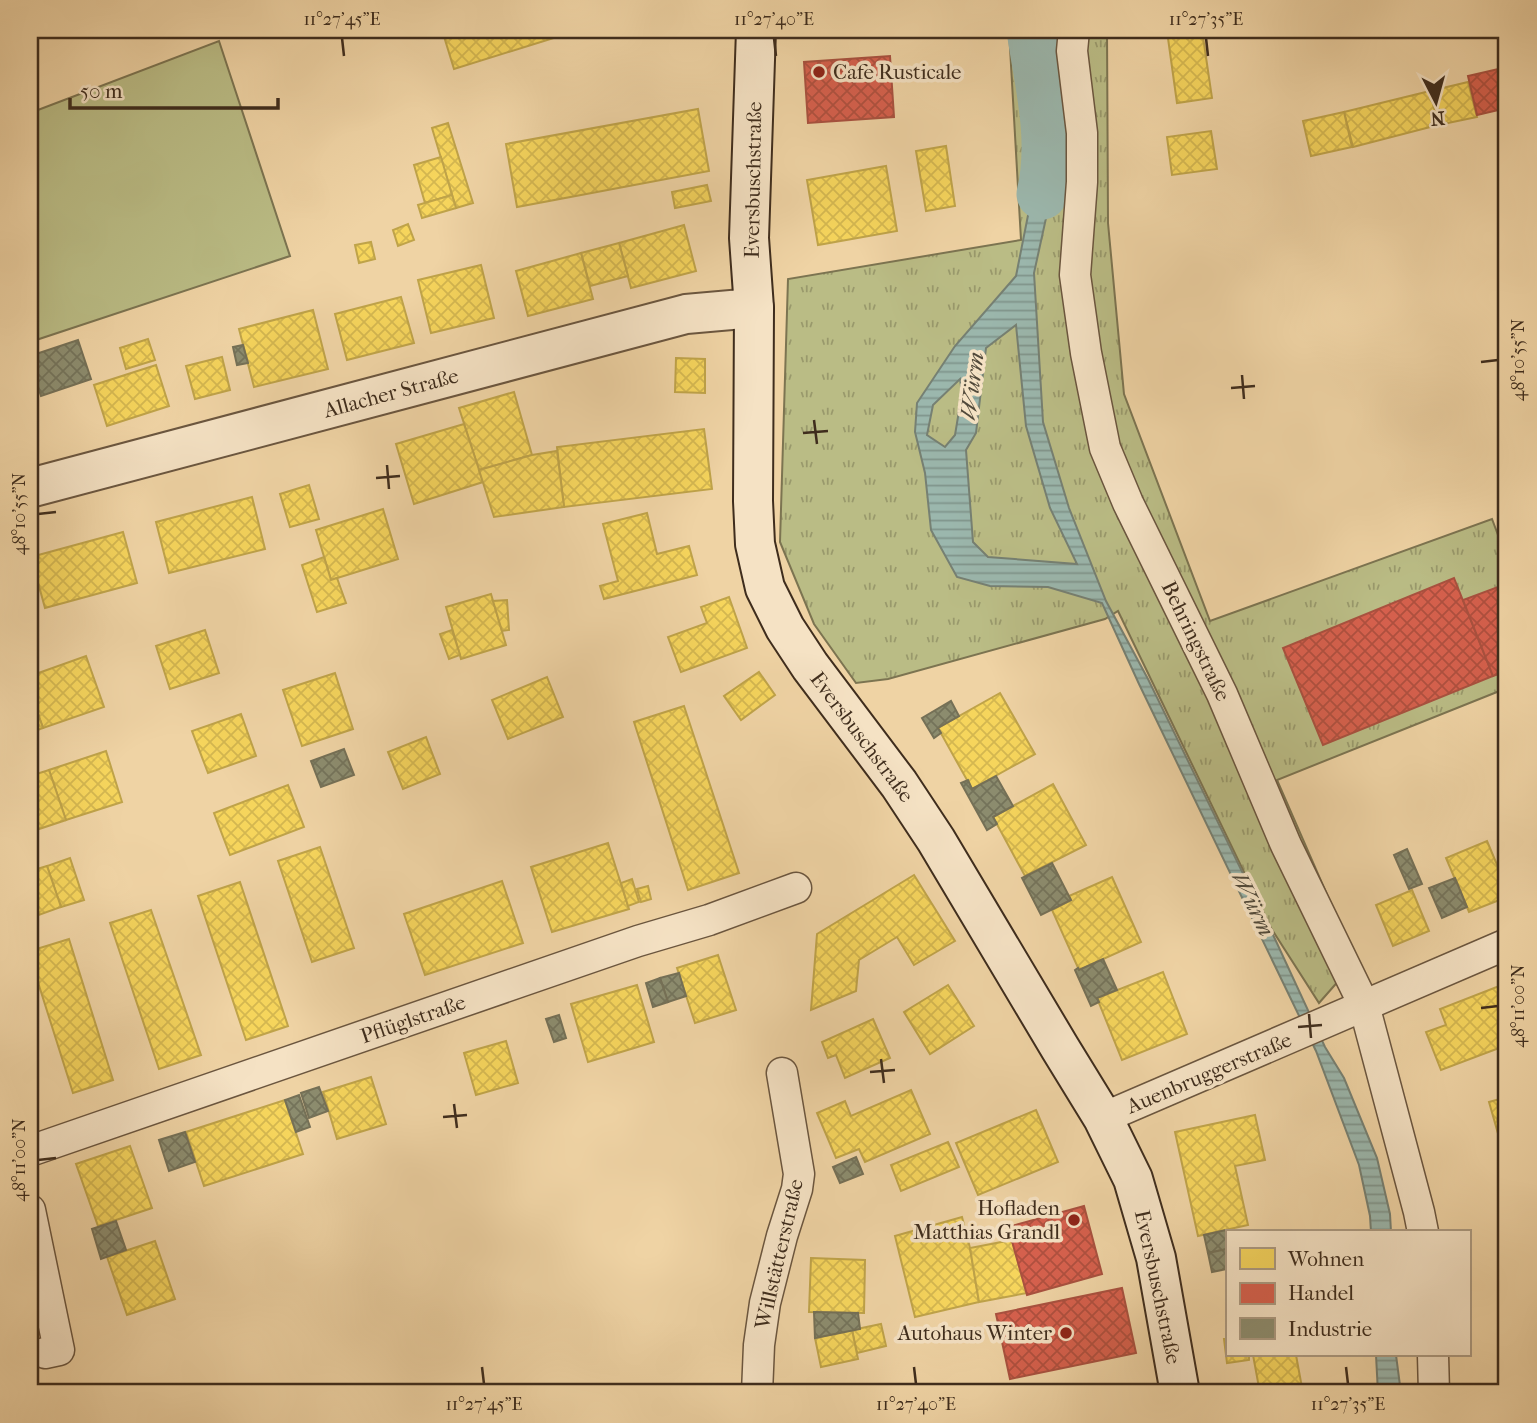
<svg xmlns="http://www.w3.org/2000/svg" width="1537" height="1423" viewBox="0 0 1537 1423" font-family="'IM FELL French Canon',serif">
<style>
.grass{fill:#babc85;stroke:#7c7451;stroke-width:2}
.park{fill:url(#park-tufts);stroke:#7c7451;stroke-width:2}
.water{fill:url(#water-rules);stroke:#768073;stroke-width:2;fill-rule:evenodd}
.homes{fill:url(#homes-cross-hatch);stroke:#bfa349;stroke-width:2}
.shops{fill:url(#shops-cross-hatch);stroke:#a9513f;stroke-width:2}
.industry{fill:url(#industry-cross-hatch);stroke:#757056;stroke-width:2}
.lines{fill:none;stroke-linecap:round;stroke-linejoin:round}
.river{stroke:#9bb7ad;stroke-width:51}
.minor-casing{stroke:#6b563f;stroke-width:33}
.tertiary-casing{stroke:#6b563f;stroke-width:42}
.secondary-casing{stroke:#3f2d1d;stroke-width:42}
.minor{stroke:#f5e2c4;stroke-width:30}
.tertiary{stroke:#f5e2c4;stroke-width:38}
.secondary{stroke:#f5e2c4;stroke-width:38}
.ticks{fill:none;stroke:#3f2d1d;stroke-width:2.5}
.poi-dot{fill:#8f2418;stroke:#f5e2c4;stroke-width:2.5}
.labels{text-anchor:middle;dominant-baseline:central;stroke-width:7;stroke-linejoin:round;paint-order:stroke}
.poi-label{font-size:21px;fill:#3f2d1d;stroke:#f5e2c4;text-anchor:end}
.street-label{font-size:21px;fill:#3f2d1d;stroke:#f5e2c4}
.water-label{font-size:23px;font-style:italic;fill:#51493a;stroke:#f5e2c4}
.neatline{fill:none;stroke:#3f2d1d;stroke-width:2.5}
.ticks-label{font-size:18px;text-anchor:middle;fill:#3f2d1d}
</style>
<defs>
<pattern id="park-tufts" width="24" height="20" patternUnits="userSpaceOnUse" patternTransform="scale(1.75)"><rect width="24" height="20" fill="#babc85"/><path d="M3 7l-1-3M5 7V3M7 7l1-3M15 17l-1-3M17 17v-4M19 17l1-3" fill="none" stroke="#99996c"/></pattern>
<pattern id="water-rules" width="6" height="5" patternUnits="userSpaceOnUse" patternTransform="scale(1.75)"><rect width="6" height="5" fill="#9bb7ad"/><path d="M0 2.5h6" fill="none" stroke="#80958c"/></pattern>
<pattern id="homes-cross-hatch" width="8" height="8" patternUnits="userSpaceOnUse" patternTransform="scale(1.75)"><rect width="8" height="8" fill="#f6d55c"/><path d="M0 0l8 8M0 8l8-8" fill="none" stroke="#d4b750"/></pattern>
<pattern id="shops-cross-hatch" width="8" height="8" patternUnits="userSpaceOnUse" patternTransform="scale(1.75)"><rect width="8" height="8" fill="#d6604d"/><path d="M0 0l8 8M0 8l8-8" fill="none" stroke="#af503f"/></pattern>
<pattern id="industry-cross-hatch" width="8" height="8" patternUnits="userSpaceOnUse" patternTransform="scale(1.75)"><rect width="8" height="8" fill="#8c8c6e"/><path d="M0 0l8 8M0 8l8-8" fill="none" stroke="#74735a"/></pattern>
</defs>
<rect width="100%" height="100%" fill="#efd3a4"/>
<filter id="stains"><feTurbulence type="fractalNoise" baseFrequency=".00286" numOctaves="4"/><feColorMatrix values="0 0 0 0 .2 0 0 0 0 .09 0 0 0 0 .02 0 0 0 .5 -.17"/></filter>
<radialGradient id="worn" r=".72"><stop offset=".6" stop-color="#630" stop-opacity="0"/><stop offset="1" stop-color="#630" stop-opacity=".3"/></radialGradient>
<path class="grass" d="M219,41L290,256L30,342V113Z"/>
<path class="park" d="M1009,30H1107L1108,223L1124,394L1210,621L1492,519L1507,559V688L1277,780L1356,961L1319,1003L1271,928L1118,611L1105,619L888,679L856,683L814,624L780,542L788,279L1021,240Z"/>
<g class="water">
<path d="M1044,124H1050L1055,177L1034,273L1043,422L1069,508L1106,601L1148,679L1275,939L1325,1047L1344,1078L1377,1158L1390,1214L1391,1232H1371L1370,1216L1359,1165L1316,1051L1139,684L1102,603L1048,587L990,586L957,577L931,530L925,473L915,432L917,403L955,346L1016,276L1036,175ZM1016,325L1026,426L1050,508L1077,564L988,557L973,542L966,450L976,433L986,348ZM960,379L962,393L955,435L945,447L927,435L933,405Z"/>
<path d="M1376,1355H1396L1401,1393H1378Z"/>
</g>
<g class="homes">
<path d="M442,30H559L560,36L454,69Z"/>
<path d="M1175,30H1202L1212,98L1177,103L1167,31Z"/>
<path d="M1468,82L1477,117L1438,125L1430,91Z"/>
<path d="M1430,91L1438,125L1353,147L1344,112Z"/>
<path d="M698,109L709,171L517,207L506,144Z"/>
<path d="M1344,112L1352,147L1311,156L1303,121Z"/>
<path d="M448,123L473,203L456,208L432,128Z"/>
<path d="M1211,131L1217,169L1172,175L1167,137Z"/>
<path d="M946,146L955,206L926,211L916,151Z"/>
<path d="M441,157L452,195L425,203L414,165Z"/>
<path d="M886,166L897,231L818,245L807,180Z"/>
<path d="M707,185L711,201L675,208L672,192Z"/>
<path d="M452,195L456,208L422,218L418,205Z"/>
<path d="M408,224L414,240L398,246L393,230Z"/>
<path d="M684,225L696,271L631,288L619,243Z"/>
<path d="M371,242L375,259L359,263L355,245Z"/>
<path d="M619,243L628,276L590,286L581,253Z"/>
<path d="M581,253L593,299L528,316L516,271Z"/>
<path d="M481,265L494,318L431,333L418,280Z"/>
<path d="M401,297L414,343L347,360L335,314Z"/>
<path d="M313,310L328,369L254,387L239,329Z"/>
<path d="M148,339L155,360L126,369L120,348Z"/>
<path d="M222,357L230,390L195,399L186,366Z"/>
<path d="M676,358L705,359V393L675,392Z"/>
<path d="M156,365L169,406L107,426L94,385Z"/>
<path d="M514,392L532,455L479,470L459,408Z"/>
<path d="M464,424L483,482L414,504L396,444Z"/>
<path d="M704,429L712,489L564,507L557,447Z"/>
<path d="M557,451L564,507L494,517L479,470L532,455Z"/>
<path d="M309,485L319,519L290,527L280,494Z"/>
<path d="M252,497L265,549L169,573L156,522Z"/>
<path d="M383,509L398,559L331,580L316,530Z"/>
<path d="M647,513L657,554L689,546L697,575L604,599L600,586L618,581L603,524Z"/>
<path d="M123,532L137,583L45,608L31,557Z"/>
<path d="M324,557L331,580L337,578L346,603L317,612L302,565Z"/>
<path d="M491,594L506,645L461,659L446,607Z"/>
<path d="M729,597L747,648L681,672L668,637L707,623L701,607Z"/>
<path d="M507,600L509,630L502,631L493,601Z"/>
<path d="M205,630L219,673L170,689L156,646Z"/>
<path d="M452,630L460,655L449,659L440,634Z"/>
<path d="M86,656L104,707L43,728L30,691V676Z"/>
<path d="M759,672L775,695L741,720L724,696Z"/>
<path d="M335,673L353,729L302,746L283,690Z"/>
<path d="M547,677L563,717L508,739L492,700Z"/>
<path d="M30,691L43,728L30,733Z"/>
<path d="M1000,693L1035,754L972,789L938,728Z"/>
<path d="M684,706L739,873L688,890L634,722Z"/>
<path d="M241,714L256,756L208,773L192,731Z"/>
<path d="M426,737L440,774L403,789L388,752Z"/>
<path d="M106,751L122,802L66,820L49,770Z"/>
<path d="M49,770L66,820L30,832V776Z"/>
<path d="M1053,784L1086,845L1025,876L993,817Z"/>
<path d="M288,785L304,827L230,855L214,813Z"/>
<path d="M1487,841L1503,879L1507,877V897L1469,912L1446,858Z"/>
<path d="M608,843L629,909L552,932L531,867Z"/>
<path d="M320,847L354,948L312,962L278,861Z"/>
<path d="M70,858L84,900L61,907L47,866Z"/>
<path d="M47,866L61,907L30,918V871Z"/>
<path d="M914,875L955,941L914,965L897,937L859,960L856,991L811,1010L817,934Z"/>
<path d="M1112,877L1141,942L1079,970L1052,910L1071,900L1069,896Z"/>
<path d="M632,879L639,902L628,906L621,883Z"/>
<path d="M502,881L523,943L425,975L404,914Z"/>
<path d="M240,882L288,1026L246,1040L198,896Z"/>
<path d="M648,886L651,899L641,902L637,889Z"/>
<path d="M1412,890L1429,931L1393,946L1376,905Z"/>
<path d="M151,910L201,1055L159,1069L110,923Z"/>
<path d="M69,939L113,1080L73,1093L30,957V951Z"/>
<path d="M718,955L736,1010L695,1023L677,968Z"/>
<path d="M1163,972L1187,1034L1122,1060L1097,998Z"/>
<path d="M1507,983V1045L1441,1070L1426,1032L1446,1025L1440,1009Z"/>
<path d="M637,985L654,1042L588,1062L571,1004Z"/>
<path d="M948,985L974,1026L930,1054L904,1012Z"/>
<path d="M873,1019L890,1058L845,1078L836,1055L828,1058L822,1042Z"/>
<path d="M506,1041L518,1083L476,1095L464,1053Z"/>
<path d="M371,1077L386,1124L337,1139L323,1092Z"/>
<path d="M911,1090L930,1134L865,1162L859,1149L836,1158L817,1113L845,1101L851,1116Z"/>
<path d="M1507,1097V1135L1499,1137L1489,1102Z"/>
<path d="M285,1100L303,1154L204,1186L186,1132Z"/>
<path d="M1036,1110L1058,1162L978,1195L956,1143Z"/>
<path d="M1255,1115L1265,1160L1235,1166L1248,1225L1198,1236L1175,1132Z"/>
<path d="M948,1142L959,1167L901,1191L891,1165Z"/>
<path d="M130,1146L152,1208L98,1226L76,1164Z"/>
<path d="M962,1217L970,1248L979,1302L915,1317L895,1236Z"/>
<path d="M1012,1240L1027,1293L979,1302L970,1248Z"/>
<path d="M155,1241L175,1299L127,1315L107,1257Z"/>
<path d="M811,1258L865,1260L864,1313L809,1312Z"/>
<path d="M881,1324L886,1346L857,1353L852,1330Z"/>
<path d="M852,1330L858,1359L821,1367L815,1338Z"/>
<path d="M1224,1339H1227V1355H1249V1360L1227,1363Z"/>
<path d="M1253,1355H1296L1303,1393H1260Z"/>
</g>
<g class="shops">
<path d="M890,56L894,117L808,123L804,62Z"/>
<path d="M1507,67V108L1477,115L1468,76Z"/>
<path d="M1454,578L1493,676L1323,745L1283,648Z"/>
<path d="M1498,587L1507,611V671L1493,676L1463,600Z"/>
<path d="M1084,1206L1102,1274L1027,1295L1008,1227Z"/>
<path d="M1122,1288L1136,1353L1010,1379L996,1314Z"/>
</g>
<g class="industry">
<path d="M78,340L91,379L41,396L30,361V356Z"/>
<path d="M243,345L248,363L237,365L233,347Z"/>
<path d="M951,701L959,716L938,728L941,733L934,738L922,718Z"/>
<path d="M344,749L354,775L321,787L311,761Z"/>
<path d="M996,776L1013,806L993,817L997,824L987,830L961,783L968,780L972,789Z"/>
<path d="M1407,849L1422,884L1409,889L1394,855Z"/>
<path d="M1052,863L1071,900L1041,915L1022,878Z"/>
<path d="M1455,878L1467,907L1442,918L1429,888Z"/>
<path d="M1103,959L1117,990L1097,998L1099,1002L1091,1006L1075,970L1078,968L1079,970Z"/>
<path d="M679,973L686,996L668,1002L660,978Z"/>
<path d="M660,978L668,1002L653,1007L646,983Z"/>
<path d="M559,1015L566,1038L554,1042L546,1019Z"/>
<path d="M319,1087L328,1111L309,1118L301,1093Z"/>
<path d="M299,1095L310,1127L296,1132L285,1100Z"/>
<path d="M185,1132L195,1162L169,1171L159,1140Z"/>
<path d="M856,1157L863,1174L840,1183L833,1167Z"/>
<path d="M116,1221L126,1250L101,1259L92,1229Z"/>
<path d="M1226,1230L1227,1249L1208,1253L1204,1235Z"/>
<path d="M1227,1249V1269L1212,1272L1208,1253Z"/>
<path d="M814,1312L858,1313L860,1329L815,1338Z"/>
</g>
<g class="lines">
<path class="river" d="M1032,30C1040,84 1055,139 1042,194"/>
<defs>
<g id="minor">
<path d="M1074,30L1072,51L1082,133V182L1075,275L1086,353L1105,448L1128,503L1222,694L1286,845L1364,1005L1419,1212L1423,1232"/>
<path d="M1103,1118L1507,944"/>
<path d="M30,1151L638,941L709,920L796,888"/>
<path d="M30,1210L59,1350L45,1353"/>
<path d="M1433,1355L1434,1393"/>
<path d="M757,1393L759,1345L765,1303L782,1236L797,1189L799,1174L782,1073"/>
</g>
<path id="tertiary" d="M30,488L686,314L754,308"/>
<path id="secondary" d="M756,30L749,238L754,308L753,501L755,544L765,588L785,628L810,666L899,784L936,840L1060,1048L1103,1118L1133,1179L1156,1258L1180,1393"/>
</defs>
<use href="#minor" class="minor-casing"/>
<use href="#tertiary" class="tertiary-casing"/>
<use href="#secondary" class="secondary-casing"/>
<use href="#minor" class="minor"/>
<use href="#tertiary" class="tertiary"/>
<use href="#secondary" class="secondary"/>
</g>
<path class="ticks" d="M342,38L344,56M774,38L776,56M1206,38L1208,56M1481,362L1498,360M1242,375L1244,399M1231,388L1255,386M814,420L817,444M803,433L828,431M387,465L389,489M376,478L400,476M38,514L56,512M1481,1008L1498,1006M1309,1014L1311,1038M1298,1027L1322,1025M881,1059L884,1083M870,1072L895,1070M454,1104L457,1128M443,1117L467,1115M38,1160L56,1158M482,1367L484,1384M914,1367L916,1384M1346,1367L1348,1384"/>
<g class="poi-dot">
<circle cx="819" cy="72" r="7"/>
<circle cx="1074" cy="1220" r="7"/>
<circle cx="1066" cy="1333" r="7"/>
</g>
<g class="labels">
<g class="poi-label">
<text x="833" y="72" text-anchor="start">Cafe Rusticale</text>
<text x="1060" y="1208">Hofladen<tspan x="1060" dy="24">Matthias Grandl</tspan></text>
<text x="1052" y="1333">Autohaus Winter</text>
</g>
<g class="street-label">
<text transform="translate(753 180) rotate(-89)">Eversbuschstraße</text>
<text transform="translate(391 393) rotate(-15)">Allacher Straße</text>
<text transform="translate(1196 641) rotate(64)">Behringstraße</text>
<text transform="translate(862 737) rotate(53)">Eversbuschstraße</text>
<text transform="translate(413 1019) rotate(-19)">Pflüglstraße</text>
<text transform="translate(1209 1073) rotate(-23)">Auenbruggerstraße</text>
<text transform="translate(779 1254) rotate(-77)">Willstätterstraße</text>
<text transform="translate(1158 1287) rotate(78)">Eversbuschstraße</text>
</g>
<g class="water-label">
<text transform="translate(972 386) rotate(-83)">Würm</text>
<text transform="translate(1253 904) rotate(64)">Würm</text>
</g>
</g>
<rect width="1537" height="1423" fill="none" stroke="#efd3a4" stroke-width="77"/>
<rect x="1226" y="1230" width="245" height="126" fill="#f5e2c4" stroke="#ac9a81" stroke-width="2"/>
<rect x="1240" y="1248" width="35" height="21" fill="#f6d55c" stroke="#ac9a81" stroke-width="2"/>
<text x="1288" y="1266" font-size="21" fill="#3f2d1d">Wohnen</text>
<rect x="1240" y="1283" width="35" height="21" fill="#d6604d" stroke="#ac9a81" stroke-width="2"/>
<text x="1288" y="1300" font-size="21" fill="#3f2d1d">Handel</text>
<rect x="1240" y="1318" width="35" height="21" fill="#8c8c6e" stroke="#ac9a81" stroke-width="2"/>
<text x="1288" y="1336" font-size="21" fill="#3f2d1d">Industrie</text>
<g transform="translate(1436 102) rotate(174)" stroke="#f5e2c4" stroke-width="5" paint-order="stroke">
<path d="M0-5L12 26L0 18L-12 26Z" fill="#3f2d1d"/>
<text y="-10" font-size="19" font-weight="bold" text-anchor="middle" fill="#3f2d1d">N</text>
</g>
<path d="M70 98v10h208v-10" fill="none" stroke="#3f2d1d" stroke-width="3.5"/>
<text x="80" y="98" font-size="21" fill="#3f2d1d" stroke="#f5e2c4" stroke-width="5" paint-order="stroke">50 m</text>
<rect x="38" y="38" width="1460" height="1346" class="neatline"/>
<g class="ticks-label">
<text x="342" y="25">11°27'45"E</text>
<text x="774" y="25">11°27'40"E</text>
<text x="1206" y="25">11°27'35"E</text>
<text transform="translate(1518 360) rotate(-90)" y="6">48°10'55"N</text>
<text transform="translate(19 514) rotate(-90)" y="6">48°10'55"N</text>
<text transform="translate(1518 1006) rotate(-90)" y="6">48°11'00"N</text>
<text transform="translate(19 1160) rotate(-90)" y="6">48°11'00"N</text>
<text x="484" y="1410">11°27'45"E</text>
<text x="916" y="1410">11°27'40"E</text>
<text x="1348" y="1410">11°27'35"E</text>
</g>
<rect width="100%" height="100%" filter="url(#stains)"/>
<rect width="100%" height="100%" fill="url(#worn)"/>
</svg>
